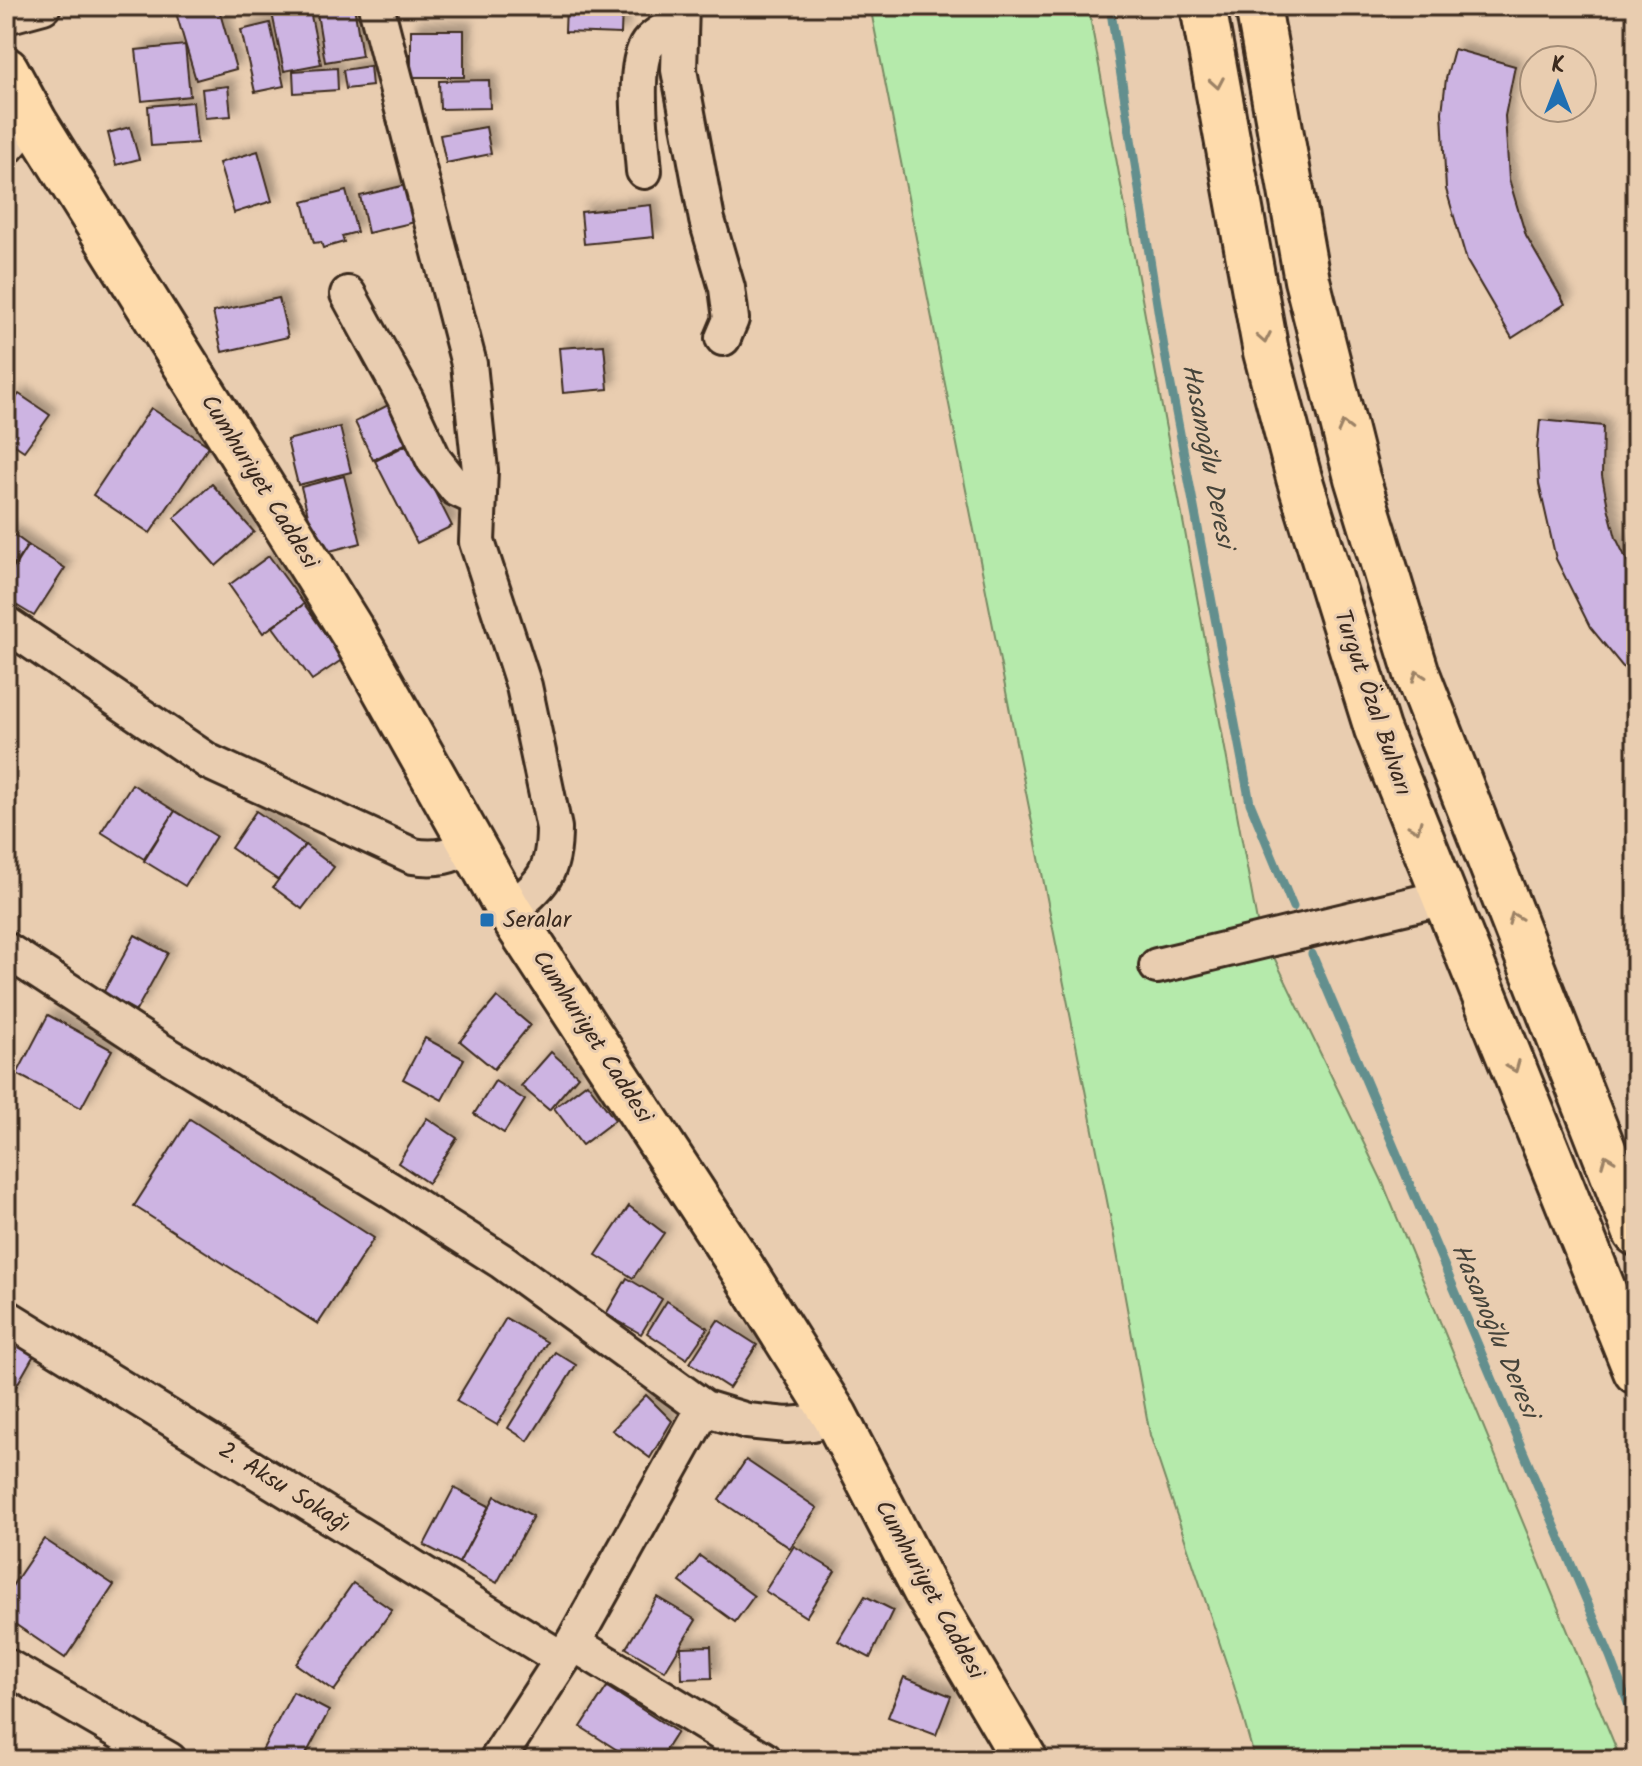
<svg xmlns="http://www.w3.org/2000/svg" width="1642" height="1766" viewBox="0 0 1642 1766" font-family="Kalam,sans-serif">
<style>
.green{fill:#b5eaab;stroke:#788a64;stroke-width:2}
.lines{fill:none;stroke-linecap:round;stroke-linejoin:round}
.stream{stroke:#648f8e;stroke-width:9}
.building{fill:#cdb4e2;stroke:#3b2a1e;stroke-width:2;filter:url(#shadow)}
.minor-casing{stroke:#3b2a1e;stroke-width:40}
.major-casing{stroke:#3b2a1e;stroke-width:50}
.minor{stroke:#e9cdb0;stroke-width:34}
.major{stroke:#fedbac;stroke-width:44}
.oneway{stroke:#9c8265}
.poi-dot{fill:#1f6fb2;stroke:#e9cdb0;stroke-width:3}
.labels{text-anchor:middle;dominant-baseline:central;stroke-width:6;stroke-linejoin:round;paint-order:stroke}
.street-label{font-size:24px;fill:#3b2a1e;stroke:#e9cdb0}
.poi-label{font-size:24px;fill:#3b2a1e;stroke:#e9cdb0;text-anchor:start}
.water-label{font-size:26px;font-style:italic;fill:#45433a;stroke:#e9cdb0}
</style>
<defs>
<filter id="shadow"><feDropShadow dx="7" dy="-7" stdDeviation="4" flood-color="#0004"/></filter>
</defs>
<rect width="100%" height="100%" fill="#e9cdb0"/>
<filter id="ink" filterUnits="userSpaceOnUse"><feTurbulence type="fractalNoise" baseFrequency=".0125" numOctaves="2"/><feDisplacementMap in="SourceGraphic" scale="16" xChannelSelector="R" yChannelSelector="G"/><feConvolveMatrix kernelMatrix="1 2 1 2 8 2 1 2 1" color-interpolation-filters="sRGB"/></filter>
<g filter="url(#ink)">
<path class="green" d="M870,6H1088L1257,922L1382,1181L1621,1760H1255L1234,1686L1150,1435L1113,1231Z"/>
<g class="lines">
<g class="stream">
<path d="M1110,6L1165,354L1250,803L1293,907"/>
<path d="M1312,954L1610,1656L1636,1724"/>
</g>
</g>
<g class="building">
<path d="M174,6H218L236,69L196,80Z"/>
<path d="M282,6H309L321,64L284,71L271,8Z"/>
<path d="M354,6L362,56L325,62L316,7Z"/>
<path d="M566,6H622L621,34L565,32Z"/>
<path d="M270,23L284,86L255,92L241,30Z"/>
<rect x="411" y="30" width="53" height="47"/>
<path d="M185,45L190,96L142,101L136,50Z"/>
<path d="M1454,49L1515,66L1505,116L1509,179L1526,236L1565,304L1512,338L1467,261L1446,189L1442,112L1446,79Z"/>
<path d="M370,66L372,86L346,89L343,70Z"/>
<path d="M337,68L338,90L294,93L293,71Z"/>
<path d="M489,80L490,108L440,109L439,81Z"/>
<path d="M228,86L231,116L205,118L202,89Z"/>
<path d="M193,102L197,143L151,146L148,106Z"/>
<path d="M130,127L139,159L116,165L108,133Z"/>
<path d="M486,127L491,154L446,163L440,135Z"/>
<path d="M258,151L272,201L234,213L219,163Z"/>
<path d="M406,185L415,222L368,233L360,196Z"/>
<path d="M346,191L357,232L342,236L344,242L323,248L321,242L314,243L303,202Z"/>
<path d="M651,205L654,237L584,244L581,212Z"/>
<path d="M279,298L288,337L222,352L213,312Z"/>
<path d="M604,345L608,389L563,393L559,348Z"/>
<path d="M19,394L50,415L24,451L6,439V412Z"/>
<path d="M396,401L415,439L373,460L355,422Z"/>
<path d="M151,408L209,446L150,533L93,495Z"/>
<path d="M1540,420L1603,426L1602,476L1608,507L1616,538L1636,579V683L1590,627L1556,559L1539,484L1537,451Z"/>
<path d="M340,427L351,472L298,485L287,440Z"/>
<path d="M410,443L452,526L417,543L375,461Z"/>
<path d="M344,476L361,543L318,554L301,487Z"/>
<path d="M212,484L254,532L216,566L174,518Z"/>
<path d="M6,529L28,545L6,576Z"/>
<path d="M28,545L65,568L34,616L6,599V580Z"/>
<path d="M269,556L304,604L263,633L229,585Z"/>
<path d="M304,604L343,659L312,680L273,627Z"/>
<path d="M132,784L175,811L144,859L101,832Z"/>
<path d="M175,811L216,836L185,886L144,861Z"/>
<path d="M256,811L305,845L278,880L231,848Z"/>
<path d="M305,845L334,867L302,909L273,887Z"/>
<path d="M135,935L168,953L136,1011L103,993Z"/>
<path d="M497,997L530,1025L494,1069L460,1041Z"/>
<path d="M48,1015L112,1050L81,1108L17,1074Z"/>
<path d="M425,1038L464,1059L442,1100L403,1079Z"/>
<path d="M551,1052L578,1076L549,1110L521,1086Z"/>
<path d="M495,1081L525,1100L504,1133L474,1114Z"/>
<path d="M587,1083L615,1120L582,1145L554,1108Z"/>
<path d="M427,1118L457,1138L428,1183L398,1163Z"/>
<path d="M190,1119L374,1238L318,1324L134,1206Z"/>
<path d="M629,1206L664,1233L633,1278L596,1255Z"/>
<path d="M627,1278L662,1299L641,1334L606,1314Z"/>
<path d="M667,1301L708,1328L687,1359L647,1333Z"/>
<path d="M506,1318L547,1342L497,1425L456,1401Z"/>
<path d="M718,1320L757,1345L729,1388L690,1363Z"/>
<path d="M6,1339L34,1355L6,1404Z"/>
<path d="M555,1352L576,1365L528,1441L508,1428Z"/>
<path d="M646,1395L672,1421L650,1458L612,1430Z"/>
<path d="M746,1460L817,1508L790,1548L719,1500Z"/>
<path d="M454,1488L489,1506L459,1563L424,1545Z"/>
<path d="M495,1496L533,1516L497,1583L459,1563Z"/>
<path d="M44,1539L114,1585L65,1658L6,1618V1595Z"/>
<path d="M794,1546L835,1571L806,1617L765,1591Z"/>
<path d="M700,1556L754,1596L735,1622L680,1582Z"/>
<path d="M353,1583L392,1610L334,1691L296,1664Z"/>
<path d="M865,1596L893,1610L870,1658L838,1641Z"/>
<path d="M657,1597L696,1620L665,1671L626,1648Z"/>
<path d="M711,1646L712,1678L682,1679L681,1647Z"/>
<path d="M904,1677L951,1696L936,1735L888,1717Z"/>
<path d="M607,1687L677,1732L659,1760H633L581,1727Z"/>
<path d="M293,1692L329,1711L303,1760H257Z"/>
</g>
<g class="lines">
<defs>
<g id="minor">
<path d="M376,6L469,364L480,470L477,542L524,686L554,828C554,874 543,883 509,911"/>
<path d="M681,6L679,70L707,220L727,288L731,319L723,338"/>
<path d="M6,16L43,6"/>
<path d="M6,148L19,133L35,123"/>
<path d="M644,171C642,142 631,67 648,44C656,34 668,28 680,23"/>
<path d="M348,294L406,400L434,460L457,489L478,499"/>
<path d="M6,624L209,762L413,856C437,860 451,856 472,845"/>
<path d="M6,950L156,1048L390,1190L503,1262L704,1408L747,1421L787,1425L812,1423L835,1416"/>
<path d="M1157,966L1445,897"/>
<path d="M6,1317L562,1659"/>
<path d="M573,1643L765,1760"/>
<path d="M6,1666L169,1760"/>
<path d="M497,1760L573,1643L704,1408"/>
</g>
<g id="major">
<path d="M1203,6L1266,352L1299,478L1377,729L1636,1371"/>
<path d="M1258,6L1307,280L1357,478L1417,674L1636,1233"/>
<path d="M6,70L35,123L353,633L509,911L735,1257L835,1416L925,1590L1025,1760"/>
</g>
</defs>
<use href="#minor" class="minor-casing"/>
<use href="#major" class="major-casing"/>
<use href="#minor" class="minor"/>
<use href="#major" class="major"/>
</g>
<defs><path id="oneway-chevron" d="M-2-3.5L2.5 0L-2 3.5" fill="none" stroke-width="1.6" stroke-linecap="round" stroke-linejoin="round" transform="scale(2)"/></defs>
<g class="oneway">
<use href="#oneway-chevron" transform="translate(1217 83) rotate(80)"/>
<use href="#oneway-chevron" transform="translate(1264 338) rotate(79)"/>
<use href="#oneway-chevron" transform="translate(1344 427) rotate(-104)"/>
<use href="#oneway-chevron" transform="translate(1418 676) rotate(-110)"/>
<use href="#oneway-chevron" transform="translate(1416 827) rotate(68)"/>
<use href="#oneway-chevron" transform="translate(1514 918) rotate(-112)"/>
<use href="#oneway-chevron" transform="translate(1514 1067) rotate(68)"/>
<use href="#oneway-chevron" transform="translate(1607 1160) rotate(-111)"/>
</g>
</g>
<rect class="poi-dot" x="479" y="912" width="16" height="16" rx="4"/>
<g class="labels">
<g class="street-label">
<text transform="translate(259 482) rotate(58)">Cumhuriyet Caddesi</text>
<text transform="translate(1372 703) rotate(71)">Turgut Özal Bulvarı</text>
<text transform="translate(592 1037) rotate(57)">Cumhuriyet Caddesi</text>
<text transform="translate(284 1488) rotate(32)">2. Aksu Sokağı</text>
<text transform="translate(929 1590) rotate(61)">Cumhuriyet Caddesi</text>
</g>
<g class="poi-label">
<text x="503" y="920">Seralar</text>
</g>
<g class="water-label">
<text transform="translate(1207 456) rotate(79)">Hasanoğlu Deresi</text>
<text transform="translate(1494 1331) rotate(67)">Hasanoğlu Deresi</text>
</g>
</g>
<rect width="1642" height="1766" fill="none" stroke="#e9cdb0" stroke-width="32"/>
<rect x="16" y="16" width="1610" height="1734" fill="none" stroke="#3b2a1e" stroke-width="3" filter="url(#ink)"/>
<g transform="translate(1558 84)"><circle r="38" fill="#e9cdb0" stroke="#a38c76" stroke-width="2"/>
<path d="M0-6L14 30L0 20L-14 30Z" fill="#1f6fb2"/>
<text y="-12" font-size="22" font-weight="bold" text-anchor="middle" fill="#3b2a1e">K</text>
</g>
</svg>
